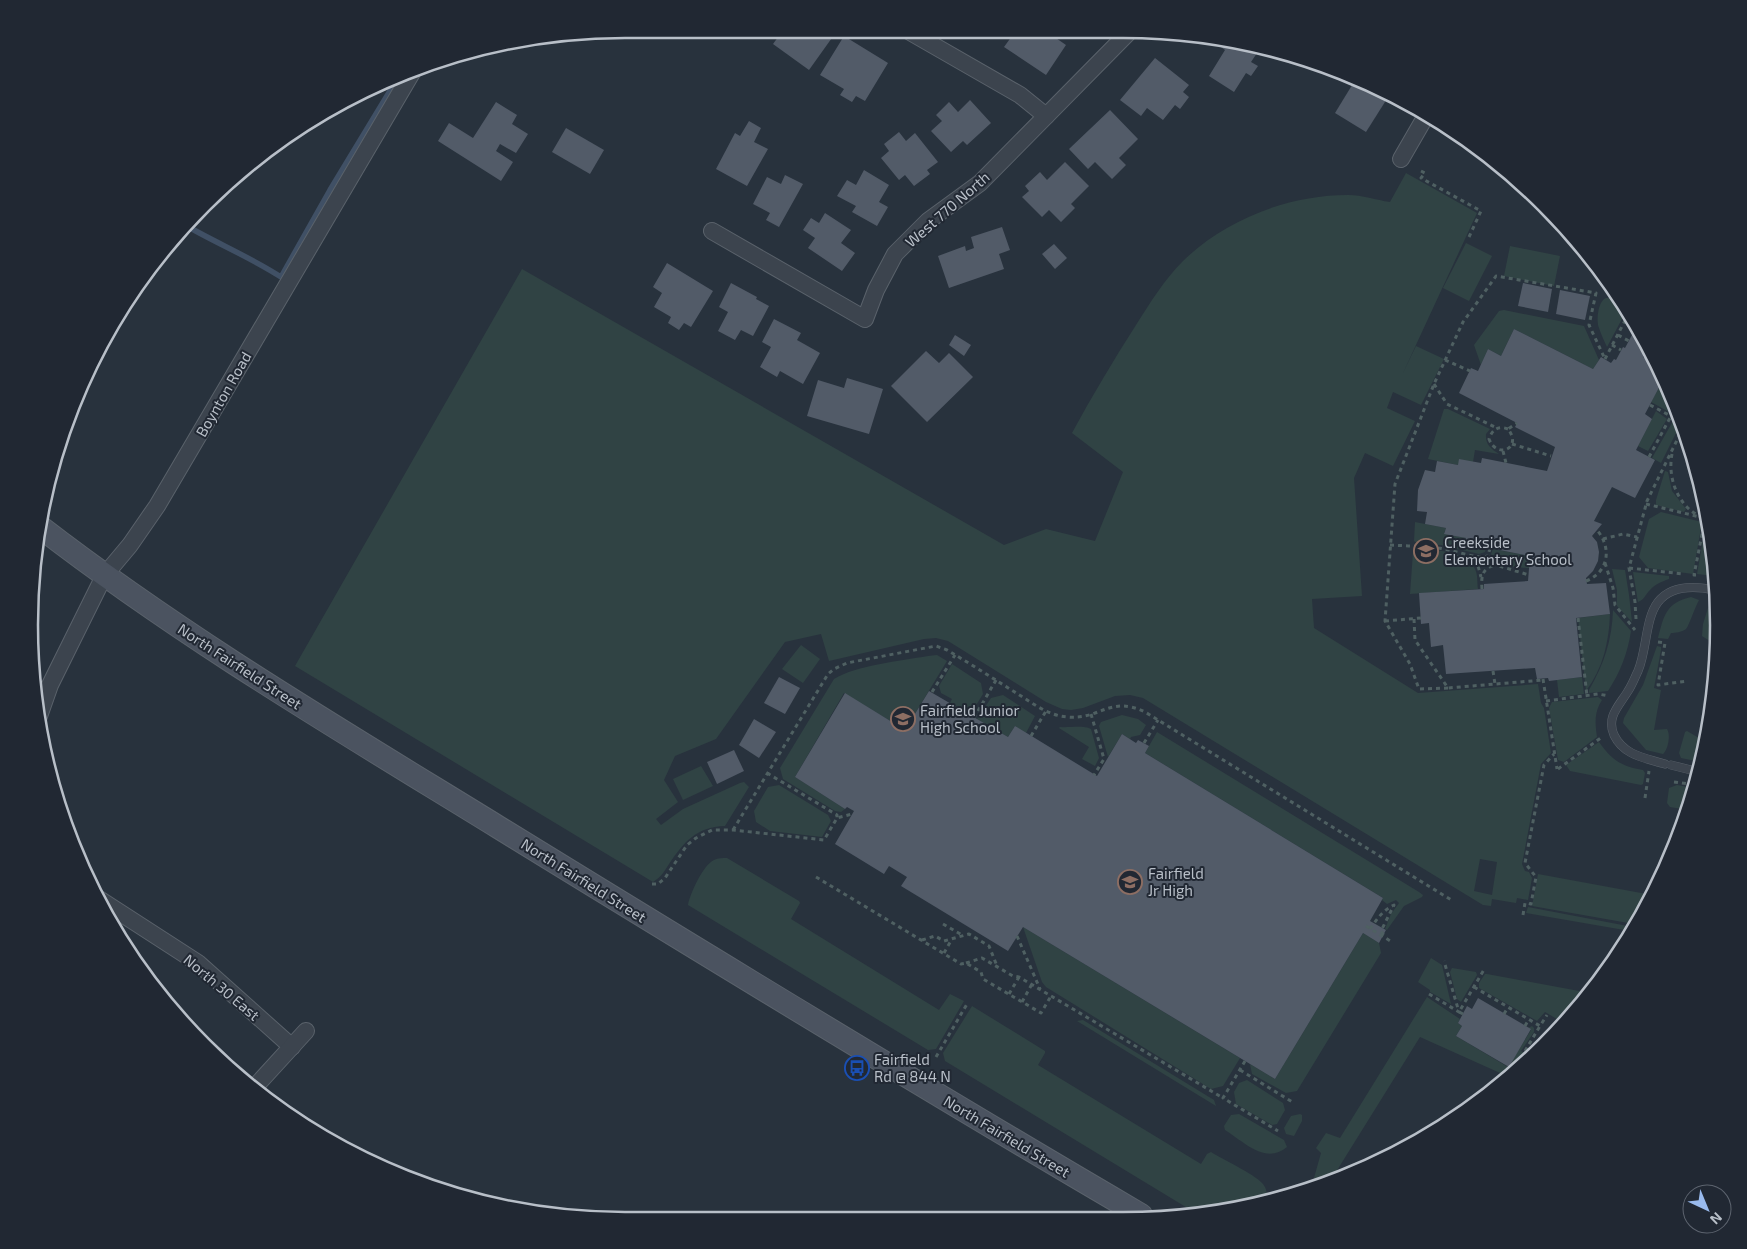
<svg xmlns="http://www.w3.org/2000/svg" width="1747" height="1249" viewBox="0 0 1747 1249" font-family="'Exo 2',sans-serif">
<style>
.green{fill:#304344;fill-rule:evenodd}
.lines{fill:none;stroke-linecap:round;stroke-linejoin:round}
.stream{stroke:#405065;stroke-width:5.5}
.building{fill:#525b68}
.lane-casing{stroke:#5a626b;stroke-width:9}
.street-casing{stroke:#5a626b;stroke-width:18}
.secondary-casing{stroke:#5a626b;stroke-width:24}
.path{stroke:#4f6062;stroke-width:3;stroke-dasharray:4 4;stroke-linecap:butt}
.lane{stroke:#3c444e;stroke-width:8}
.street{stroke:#3c444e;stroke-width:16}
.secondary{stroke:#4b5360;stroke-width:22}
.labels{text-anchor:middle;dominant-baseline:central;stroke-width:4;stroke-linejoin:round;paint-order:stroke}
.street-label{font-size:15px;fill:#b8bfc8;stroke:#212833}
.poi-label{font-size:15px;fill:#b8bfc8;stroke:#212833;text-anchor:start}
.rim{fill:none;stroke:#b8bfc8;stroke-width:2.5}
</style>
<rect width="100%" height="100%" fill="#28323d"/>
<g class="green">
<path d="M1406,173L1477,213L1403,373L1416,346L1444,359L1421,405L1393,392L1387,408L1415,421L1393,466L1365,453L1354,478L1362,596L1312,599L1314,628L1418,693L1538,684L1541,703L1544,708L1551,753L1541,764L1522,864L1525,871L1529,872L1532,878L1528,900L1517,898L1516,903L1492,899L1491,906L1483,905L1143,698L1130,695L1115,696L1083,708L1071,710L1062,709L1046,702L948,641L936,638L924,639L829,661L821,634L785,642L716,739L675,756L664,780L678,802L656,819L661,825L683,809L740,783L744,782L749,787L725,826C696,827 684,842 669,864C664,872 661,877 653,882L295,666L522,269L1004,545L1046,529L1095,541L1123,472L1072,433C1092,396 1113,361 1136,325C1150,303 1164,280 1183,261C1226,219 1289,195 1348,195C1362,195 1376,200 1390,202ZM1480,859L1497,862L1492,895L1474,891Z"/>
<path d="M1466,243L1492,256L1469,301L1443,288Z"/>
<path d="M1510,246L1560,256L1554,286L1504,276Z"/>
<path d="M1606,298H1610L1623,308V317L1607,347C1604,341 1601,334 1599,328C1596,320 1598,301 1606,298Z"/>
<path d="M1504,310L1584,326L1599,360L1593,369L1514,329L1501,356L1488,349L1481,365L1474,345L1499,311Z"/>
<path d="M1663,380L1680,418L1651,402Z"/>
<path d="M1444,409H1448L1490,429L1486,434C1485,444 1491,449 1499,454L1475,450L1473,462L1458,465L1428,459Z"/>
<path d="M1656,411L1667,419L1648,451L1638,446Z"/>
<path d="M1673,421L1680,425L1661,463L1652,458Z"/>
<path d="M1665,471L1668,472L1672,491L1686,509L1684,512L1656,505V500Z"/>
<path d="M1661,512L1702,522L1693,574L1648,568L1639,557L1649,519Z"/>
<path d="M1415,522L1446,528L1444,533L1466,538L1464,543L1486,547L1485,552L1479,554L1441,545L1419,544L1414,541Z"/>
<path d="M1706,522L1708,523L1713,547L1714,576L1697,574Z"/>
<path d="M1493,549L1530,556L1529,568C1515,567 1499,567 1491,554Z"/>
<path d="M1417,550C1434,549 1466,551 1475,569C1478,575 1477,583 1478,589L1410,594L1413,552Z"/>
<path d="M1612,569L1625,570L1629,595L1632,622L1617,606V590Z"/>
<path d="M1633,572L1669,576V579C1661,582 1655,584 1650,590C1645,595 1644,600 1638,602Z"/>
<path d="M1691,597L1699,600C1696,605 1688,628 1686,629C1682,632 1675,633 1671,633L1668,639L1658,638C1664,615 1666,603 1691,597Z"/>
<path d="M1715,604L1717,664L1701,762L1681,758L1679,753L1685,732L1687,731L1699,738L1716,645L1702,636L1703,624L1708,608Z"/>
<path d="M1613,610L1631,631C1628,652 1620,673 1608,691L1589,693V690C1604,664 1612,640 1613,610Z"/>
<path d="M1610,614C1609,642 1603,668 1586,691L1578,618Z"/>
<path d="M801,645L820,659L803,683L782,669Z"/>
<path d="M1657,646L1661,647V650L1654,688L1661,690L1654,730L1667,729C1671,735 1668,750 1663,754L1646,750L1623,723L1624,718L1643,685Z"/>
<path d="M937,655L947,661L905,730L844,693L795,777L845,809L841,812L835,811L783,779L780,768L834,679C857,665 900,661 928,656Z"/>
<path d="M952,664L981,683L983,694L970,715L950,703L952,699L941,693L939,686Z"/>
<path d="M1582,677L1584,694L1559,697L1557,680Z"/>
<path d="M1003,695L1035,716L1026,733L1015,726L1008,737L977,719L991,698Z"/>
<path d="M1598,697L1602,700C1594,712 1595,723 1597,737L1564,762L1558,760L1549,708L1552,702Z"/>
<path d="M1122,715L1138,719L1146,725L1140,735L1131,737L1130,739L1122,734L1108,757L1099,726L1101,722Z"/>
<path d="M1060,727C1069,728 1083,725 1091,729L1099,758L1095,766L1082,759L1089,747L1059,728Z"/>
<path d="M1157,732L1419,892L1423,895L1422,897L1404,906L1387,930L1385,929L1391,914L1399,903L1396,900L1387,904L1382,900L1383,898L1145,753Z"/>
<path d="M1599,742C1612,760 1620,766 1643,770L1645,773L1643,784L1641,785L1570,771L1566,765Z"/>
<path d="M701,766L713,786L683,800L673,779Z"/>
<path d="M779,785L828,815L831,821L822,837L770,831L756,822L754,811L768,787Z"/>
<path d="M1677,785L1694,788L1678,831L1682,809L1670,807L1667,803L1669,788Z"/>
<path d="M727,858L799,901L800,903L791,919L939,1010L950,994L964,1001L936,1049L928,1050L688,905C690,894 703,865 714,860C718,858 723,858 727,858Z"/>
<path d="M1538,874L1652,895L1634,924L1532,906Z"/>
<path d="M1528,907L1633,927L1630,931L1526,913Z"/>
<path d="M1023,927L1240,1058L1223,1086L1211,1089L1046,987L1042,982Z"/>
<path d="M1363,933L1379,943L1381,953L1297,1091L1286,1093L1252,1074L1250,1064L1275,1079Z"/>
<path d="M1431,958L1442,965L1451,1004L1430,992V990L1418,982Z"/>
<path d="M1452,968L1476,972L1477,975L1461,1002L1457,999L1450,972Z"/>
<path d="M1485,974H1487L1590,993L1562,1022L1545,1012L1537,1021L1479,988V983Z"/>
<path d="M1427,997L1460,1019L1458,1023L1462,1026L1456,1036L1508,1067L1531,1030L1528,1028L1532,1026L1534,1028V1032L1521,1051L1530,1056L1509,1077L1420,1037L1331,1180L1312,1185L1321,1153L1316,1148L1326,1133L1340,1138Z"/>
<path d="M972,1006L1045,1051V1053L1038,1065L1201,1164L1207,1154L1211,1152C1222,1159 1254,1174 1262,1183C1266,1187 1267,1192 1267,1197L1199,1215L945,1061L943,1053Z"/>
<path d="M1083,1020L1214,1100L1216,1106L1077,1021Z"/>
<path d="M1247,1080L1283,1103L1285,1110L1277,1124L1272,1125L1236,1104L1234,1092L1239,1083Z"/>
<path d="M1239,1114L1284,1140L1287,1147C1266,1165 1244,1142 1225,1130L1224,1126L1231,1115Z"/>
<path d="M1300,1114L1302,1115V1121L1294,1136L1286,1134L1284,1128L1291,1116Z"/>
</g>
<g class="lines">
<path class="stream" d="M185,225C216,243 250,257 281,277L330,190L399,76"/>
</g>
<g class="building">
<path d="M784,29H826L834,35L809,70L773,44Z"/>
<path d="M983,29H1002L997,37Z"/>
<path d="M1017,29H1031L1034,31L1036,29H1051L1056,32L1053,36L1066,45L1046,75L1004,47Z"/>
<path d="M844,36L888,63L865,101L856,96L852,102L840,95L844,89L820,75Z"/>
<path d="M1226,39L1239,40L1261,47L1251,62L1258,66L1251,76L1246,73L1234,92L1209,76L1225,50L1221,47Z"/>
<path d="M1155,58L1189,85L1183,92L1189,97L1180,109L1175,105L1163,120L1147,108L1141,116L1120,100Z"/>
<path d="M1357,77L1390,94L1366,132L1335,113Z"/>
<path d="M970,100L991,123L967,145L963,141L951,152L931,131L942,121L936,115L949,102L958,112Z"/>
<path d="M496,102L517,115L512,124L528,134L516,153L500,144L496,151L513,162L501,181L438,141L449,123L473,138Z"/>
<path d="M1110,110L1138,139L1119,158L1126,165L1112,179L1095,162L1088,169L1069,149Z"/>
<path d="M749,121L761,128L754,142L768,149L747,186L716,169L735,133L740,136Z"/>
<path d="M566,128L604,150L590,174L552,152Z"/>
<path d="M899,132L906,141L915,133L938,162L927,170L930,174L914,186L905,175L899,180L881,158L889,151L884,144Z"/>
<path d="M1065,162L1089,186L1071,204L1075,208L1061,222L1049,210L1042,217L1022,197L1029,191L1025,186L1040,172L1047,180Z"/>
<path d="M864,170L889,185L879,202L888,207L877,226L852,212L856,206L837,196L847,180L856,185Z"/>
<path d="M785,175L803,184L779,227L766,220L770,213L753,204L767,177L781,184Z"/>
<path d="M825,213L851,230L841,243L855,253L842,271L808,248L815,238L803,230L811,218L819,223Z"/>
<path d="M1002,227L1010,250L999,254L1004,269L949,288L938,256L965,246L966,251L974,248L971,237Z"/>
<path d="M1054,244L1067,258L1055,269L1042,254Z"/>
<path d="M667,263L713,291L691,327L684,323L679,330L668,323L671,317L654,307L662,293L653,287Z"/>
<path d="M731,283L757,297L756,299L769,306L753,336L741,330L735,340L718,331L728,312L719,307Z"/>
<path d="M1523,283L1552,289L1548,312L1518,306Z"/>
<path d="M1560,290L1590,296L1585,320L1556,314Z"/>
<path d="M774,319L801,333L797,340L820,353L803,384L780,371L777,377L760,367L771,347L762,342Z"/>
<path d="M1514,329L1593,369L1601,357L1611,363L1614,359L1616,360L1623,347L1625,348L1633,333L1644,339L1648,348L1643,357L1655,363L1663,380L1645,414L1652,419L1636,450L1655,460L1635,498L1612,487L1594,521L1602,524L1592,536L1597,542L1599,552L1598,561L1593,571L1586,578L1587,584L1606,583L1610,614L1576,618L1582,677L1549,681L1548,678L1537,679L1535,668L1446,674L1443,645L1431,647L1429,623L1421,624L1419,593L1484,589V584L1528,581L1530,556L1464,543L1466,538L1444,534L1446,528L1425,524L1427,512L1417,511L1418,490L1425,470L1435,472L1437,461L1458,465L1459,459L1481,463L1482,458L1547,471L1555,447L1515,427L1517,423L1459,393L1471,368L1478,371L1488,349L1501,356Z"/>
<path d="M955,335L971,345L964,356L949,345Z"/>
<path d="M926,351L939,363L949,353L973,377L927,422L891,386Z"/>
<path d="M847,378L883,389L869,434L807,416L818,380L844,388Z"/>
<path d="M779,677L800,688L785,714L764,703Z"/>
<path d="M929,691L1008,737L1015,726L1097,776L1122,734L1136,743L1138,740L1149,746L1145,753L1383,898L1370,921L1386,930L1379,943L1363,933L1275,1079L1023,927L1008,951L901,886L907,877L889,866L884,874L835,844L854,811L847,807L845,809L795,777L845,693L905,730Z"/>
<path d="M754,719L776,732L759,758L739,745Z"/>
<path d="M734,750L744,771L717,784L707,762Z"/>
<path d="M1478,998L1531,1029L1509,1067L1456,1036L1462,1026L1458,1023L1467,1006L1472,1009Z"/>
</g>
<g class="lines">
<defs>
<g id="lane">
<path d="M1665,764C1646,758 1624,756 1614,735C1606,717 1619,706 1628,691C1632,685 1635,677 1638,671C1647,650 1645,619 1658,602C1671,585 1696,586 1715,590"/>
<path d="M1671,765L1699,772"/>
</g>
<g id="street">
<path d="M905,29L1020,95L1046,116"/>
<path d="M1401,159L1427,114"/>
<path d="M712,231L865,319L876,290L895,254L928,221L980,183L1131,30"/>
<path d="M38,719L50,685L104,576L130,545L157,506L413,71"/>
<path d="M99,899L198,963L292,1047"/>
<path d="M253,1089L306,1031"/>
</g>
<path id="secondary" d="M39,526C184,638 342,731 498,827C711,958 925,1089 1141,1215"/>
</defs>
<use href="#lane" class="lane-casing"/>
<use href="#street" class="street-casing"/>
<use href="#secondary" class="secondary-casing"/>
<g class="path">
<path d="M1421,171L1425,173L1421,178L1481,211L1469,237"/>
<path d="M1583,260L1585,252"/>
<path d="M1618,335L1629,341"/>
<path d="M1612,345L1621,350"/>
<path d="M1605,359L1629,313"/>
<path d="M1445,360L1470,371"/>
<path d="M1434,384L1447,404L1497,428"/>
<path d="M1650,405L1682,422"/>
<path d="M1508,429C1498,425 1492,430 1489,439C1497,460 1523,448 1508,429L1517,423"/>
<path d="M1512,444L1551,456"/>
<path d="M1503,451L1506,463"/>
<path d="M1672,454C1667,479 1679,511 1707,519"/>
<path d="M1649,457L1671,416"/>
<path d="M1646,504L1700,517"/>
<path d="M1603,539L1623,534L1637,537"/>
<path d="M1390,545C1406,546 1422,546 1438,548C1452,549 1477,560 1488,556"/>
<path d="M1490,548L1488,556L1496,565L1529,575"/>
<path d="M1466,556L1478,566L1481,577"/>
<path d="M1605,563L1613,588L1615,605L1635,630"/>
<path d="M1629,568L1684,574"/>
<path d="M1696,575H1694L1705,519"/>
<path d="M1586,581C1609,572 1612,548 1597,530"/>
<path d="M1482,589C1481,576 1482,568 1496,565"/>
<path d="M1578,618L1587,696"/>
<path d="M1414,619L1415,640L1448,688L1543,680"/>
<path d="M1636,619L1635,602L1629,568L1647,501L1684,426"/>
<path d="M1385,621L1421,618"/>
<path d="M1658,642L1665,643L1658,685L1687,681"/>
<path d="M1493,671L1495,684"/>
<path d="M1543,679L1557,769"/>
<path d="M1448,688L1419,689L1410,664L1385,621L1395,484L1434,384L1463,322L1496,276L1596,293L1589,325L1605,359"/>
<path d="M932,692L955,655"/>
<path d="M1546,701L1598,694L1609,696"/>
<path d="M1091,714L1104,759L1094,775"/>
<path d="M974,718L996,680"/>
<path d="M1031,736L1046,711"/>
<path d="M1144,743L1158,720"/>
<path d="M1558,769L1602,737"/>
<path d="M767,773L837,815V818"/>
<path d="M1674,782L1689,784"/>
<path d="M1645,798L1649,771"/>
<path d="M733,830L828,674L834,669L847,663L936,646L947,650C969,663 991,677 1013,691C1030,701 1047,716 1068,717C1100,720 1110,695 1145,712L1453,901"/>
<path d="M816,877L961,964L966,963L981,972L983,979L1041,1013L1051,996"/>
<path d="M652,884H658L665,878L687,845L696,838L712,830H733L824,840L837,818L852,814"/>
<path d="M1523,915L1525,903L1531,904L1536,877L1525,863L1544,765L1554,754"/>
<path d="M943,924L962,935"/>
<path d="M1366,926L1392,942"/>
<path d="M1370,929C1377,919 1383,910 1394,905L1381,931L1385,937"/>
<path d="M1017,936L1040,989"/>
<path d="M922,940L935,936L944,941L969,934L989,946L997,966"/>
<path d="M944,953L952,939"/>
<path d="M966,963L982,958L1013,976L1019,977L1223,1098"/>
<path d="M1474,987L1540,1026L1547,1015"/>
<path d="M1009,994L1019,977"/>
<path d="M1429,994L1459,1012L1444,961"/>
<path d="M1022,1002L1032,984"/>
<path d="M1463,1014L1459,1012L1485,968"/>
<path d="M1504,1014L1508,1007"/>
<path d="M1525,1026L1529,1019"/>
<path d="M1525,1051L1540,1026"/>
<path d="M936,1057L967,1004"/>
<path d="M1245,1061L1223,1098L1278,1131"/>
<path d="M1240,1070L1294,1103"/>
</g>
<use href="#lane" class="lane"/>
<use href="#street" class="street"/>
<use href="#secondary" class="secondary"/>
</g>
<defs>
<symbol id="school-ring" viewBox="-11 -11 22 22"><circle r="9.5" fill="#212833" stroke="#8d6e63" stroke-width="1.5"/><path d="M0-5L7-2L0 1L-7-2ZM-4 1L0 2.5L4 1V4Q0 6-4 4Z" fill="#8d6e63"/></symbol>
<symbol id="bus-ring" viewBox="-11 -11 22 22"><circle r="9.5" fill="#212833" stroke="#1a4fb4" stroke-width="1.5"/><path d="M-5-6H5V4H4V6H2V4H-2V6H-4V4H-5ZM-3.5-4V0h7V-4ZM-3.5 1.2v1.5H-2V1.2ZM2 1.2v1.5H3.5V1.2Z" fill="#1a4fb4"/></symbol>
</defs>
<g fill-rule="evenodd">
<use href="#school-ring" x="1412" y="537" width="28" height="28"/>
<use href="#school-ring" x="889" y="705" width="28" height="28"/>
<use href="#school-ring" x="1116" y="868" width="28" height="28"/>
<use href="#bus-ring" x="843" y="1054" width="28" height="28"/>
</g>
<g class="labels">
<g class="street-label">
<text transform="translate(947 209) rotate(-41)">West 770 North</text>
<text transform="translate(223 394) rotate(-60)">Boynton Road</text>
<text transform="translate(240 666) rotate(33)">North Fairfield Street</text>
<text transform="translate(584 880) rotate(32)">North Fairfield Street</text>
<text transform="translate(222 987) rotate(40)">North 30 East</text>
<text transform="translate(1007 1136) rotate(31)">North Fairfield Street</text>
</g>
<g class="poi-label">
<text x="1444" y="542">Creekside<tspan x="1444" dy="17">Elementary School</tspan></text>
<text x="920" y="710">Fairfield Junior<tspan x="920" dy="17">High School</tspan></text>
<text x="1148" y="873">Fairfield<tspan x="1148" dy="17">Jr High</tspan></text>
<text x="874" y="1059">Fairfield<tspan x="874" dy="17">Rd @ 844 N</tspan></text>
</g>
</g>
<path d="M0 0H1747V1249H0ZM625 38H1123A587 587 0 0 1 1710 625V625A587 587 0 0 1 1123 1212H625A587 587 0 0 1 38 625V625A587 587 0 0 1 625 38Z" fill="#212833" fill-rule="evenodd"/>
<path class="rim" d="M625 38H1123A587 587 0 0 1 1710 625V625A587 587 0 0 1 1123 1212H625A587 587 0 0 1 38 625V625A587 587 0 0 1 625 38Z"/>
<g transform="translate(1707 1209) rotate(136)"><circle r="24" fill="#212833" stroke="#5d646f"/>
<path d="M0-4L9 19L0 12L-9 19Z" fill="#99baed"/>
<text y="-8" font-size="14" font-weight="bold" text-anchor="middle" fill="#b8bfc8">N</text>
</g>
</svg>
